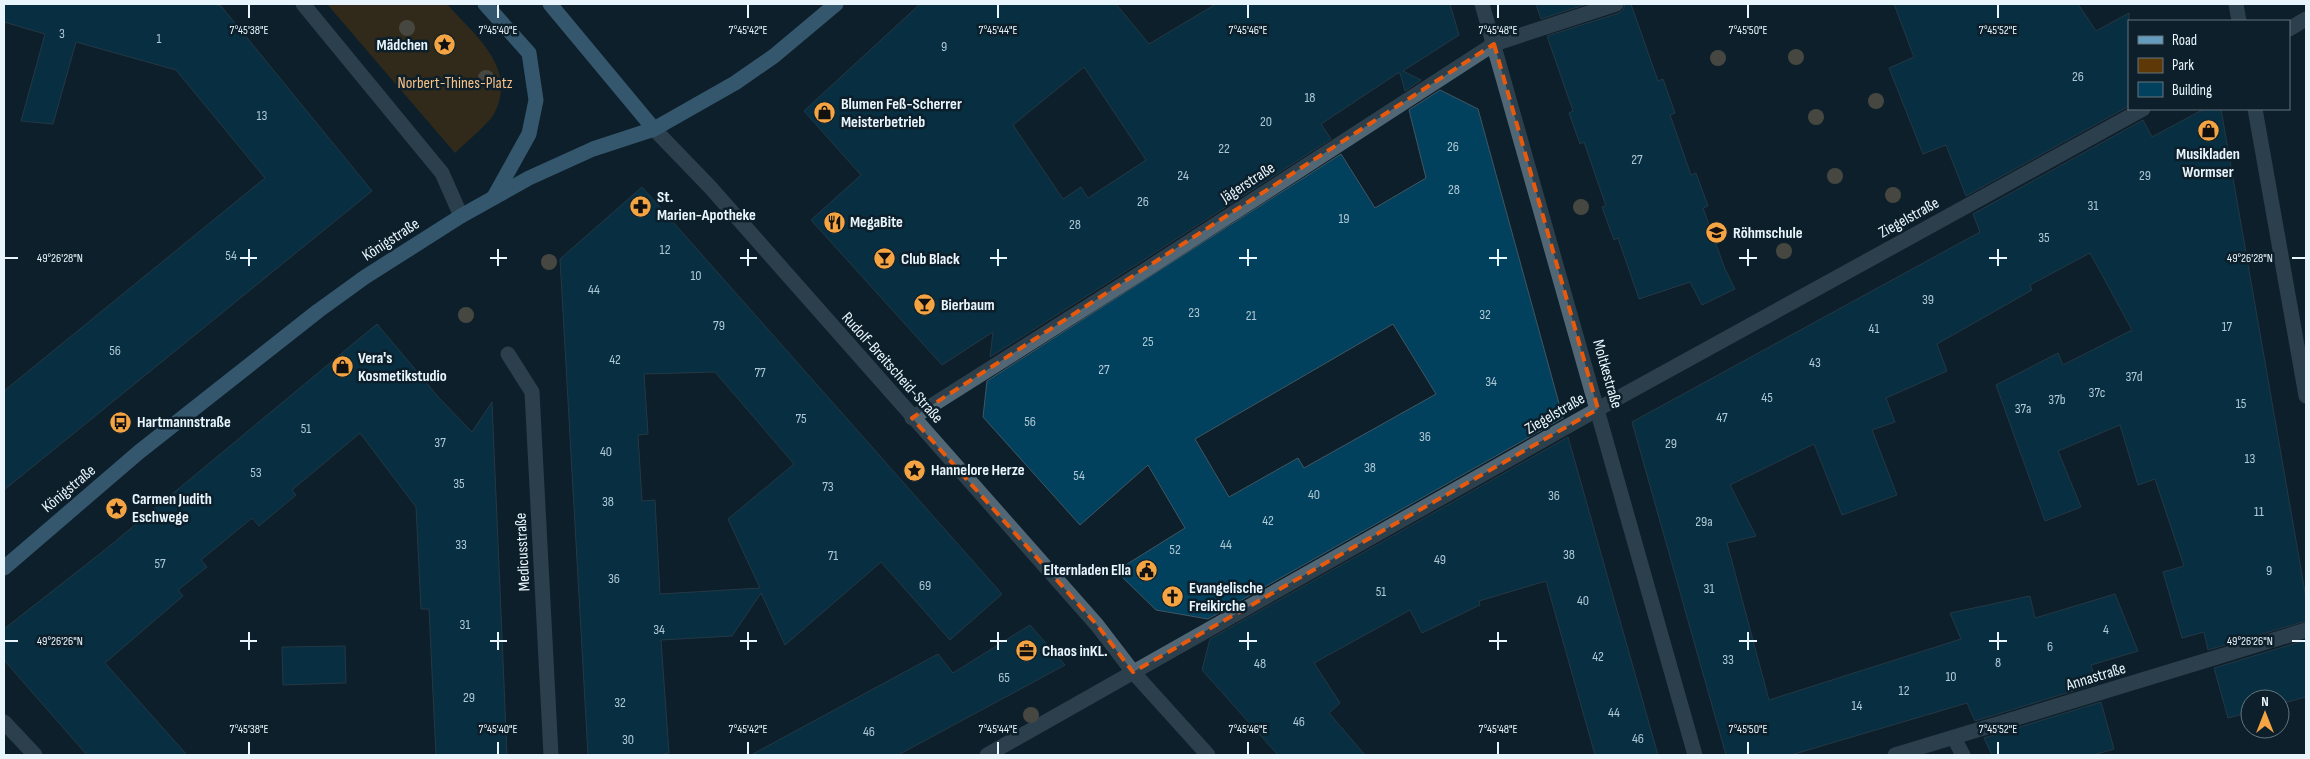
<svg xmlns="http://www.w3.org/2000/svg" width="2310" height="759" viewBox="0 0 2310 759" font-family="'Sofia Sans Condensed',sans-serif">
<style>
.green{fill:#5e3907}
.building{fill:#02415d;stroke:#415663;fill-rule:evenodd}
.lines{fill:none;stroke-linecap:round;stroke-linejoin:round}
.minor{stroke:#526775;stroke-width:15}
.major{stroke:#659cbe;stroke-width:15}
.tree{fill:#8e795d}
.marked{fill:none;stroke:#e8590c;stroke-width:4;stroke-dasharray:10 6;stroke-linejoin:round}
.ticks{fill:none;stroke:#e9f5fd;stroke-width:2}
.labels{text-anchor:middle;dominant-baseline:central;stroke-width:5;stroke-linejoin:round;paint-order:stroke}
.number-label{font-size:14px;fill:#afc8d5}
.poi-label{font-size:16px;font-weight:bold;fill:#e9f5fd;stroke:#0c1f2a;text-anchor:start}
.park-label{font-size:16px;fill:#f9c287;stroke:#0c1f2a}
.street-label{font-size:16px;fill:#e9f5fd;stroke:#0c1f2a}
.ticks-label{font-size:12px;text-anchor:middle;fill:#e9f5fd;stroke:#0c1f2a;stroke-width:5;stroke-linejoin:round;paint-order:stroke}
</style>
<rect width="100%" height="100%" fill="#0c1f2a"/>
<path class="green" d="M327,4H447C474,35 517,66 495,112C491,122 464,144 455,153Z"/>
<g class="building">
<path d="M4,4H213L221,6L372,191L4,490V391L265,178L176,70L76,42L53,124L21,121L45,34L4,22Z"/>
<path d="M920,4H1116L1149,44L1216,4H1450L1459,35L1403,71L1421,80L1405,91L1400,73H1398L1321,124L1331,139L1142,261L990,357L993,332L942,365L811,220L861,175L804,111ZM1084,67L1146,160L1088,198L1081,187L1063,199L1013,125Z"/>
<path d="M1536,4H1587L1541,19Z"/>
<path d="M1625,4H1631L1658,81L1663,79L1675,113L1670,115L1691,175L1696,173L1708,206L1703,208L1725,269L1735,289L1702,305L1690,282L1639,299L1618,238L1614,240L1602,207L1606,206L1584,142L1580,144L1569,113L1573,111L1547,36L1619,13L1623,10Z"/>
<path d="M1894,4H2078L2096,31L2129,13V106L1966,196L1946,145L1923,154L1889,68L1914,57Z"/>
<path d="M1440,90L1478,109L1563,418L1208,619L1156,610L1116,571L1185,528L1148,465L1080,525L983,417L987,381L1341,154L1375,208L1426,178L1409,110ZM1393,324L1436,394L1304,468L1298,458L1229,497L1195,439Z"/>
<path d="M2204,109H2221L2306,598V621L2208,650L2204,632L2182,638L2163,572L2184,566L2155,479L2138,485L2120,425L2058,451L2081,507L2045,521L1996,385L2058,353L2063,365L2132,330L2090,253L2030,285L2032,290L1937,344L1947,371L1886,398L1895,422L1872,430L1897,495L1842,515L1814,444L1730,485L1756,536L1727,543L1769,700L1961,639L1950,613L2030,596L2035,618L2115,594L2138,651L2091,665L2096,684L1975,721L1967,703L1791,755H1726L1632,422L1980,232L1973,214L2143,120L2152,137Z"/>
<path d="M642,187L1002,594L950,640L881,562L785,645L761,593L732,636L661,640L669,753L660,755H588L560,259ZM715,372L794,464L728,519L760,588L660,594L655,500L642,501L638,435L648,434L644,374Z"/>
<path d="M377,324L440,399L472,432L492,402L507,755H436L429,609H421L416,507L360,433L292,490L296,495L259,526L252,518L201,560L207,567L178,590L183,596L105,663L187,755H87L4,660V629L106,549Z"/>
<path d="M1568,437L1658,755H1595L1546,581L1479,601L1480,605L1422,633L1410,610L1314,663L1340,703L1329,713L1365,755H1278L1202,670L1210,639Z"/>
<path d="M1030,625L1065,665L898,755H751L938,654L953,673Z"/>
<path d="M2306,640V697L2280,704V699H2250V712L2228,718L2214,668Z"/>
<path d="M345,646L346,683L283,685L282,647Z"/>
<path d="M2101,702L2114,749L2093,755H1992L1984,738Z"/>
</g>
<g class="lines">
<g class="minor">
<path d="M303,4L442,173L461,216"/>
<path d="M1482,4L1695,755"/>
<path d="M2236,4L2239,21"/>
<path d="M2289,29L2306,19"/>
<path d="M2255,109L2306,396"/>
<path d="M654,129L710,187L1097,625L1133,672L1208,755"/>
<path d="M508,354L532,392L551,755"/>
<path d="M912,418L1147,269L1494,44L1616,4"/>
<path d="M4,722L35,755"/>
<path d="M1954,738L1963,755"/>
<path d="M987,755L1598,409L2143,109"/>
<path d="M1895,755L2306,630"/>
</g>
<g class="major">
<path d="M485,4L529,53L536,100L529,134L494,197"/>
<path d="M550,4L654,129"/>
<path d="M4,568L139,452L318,311L365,277L461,216L529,178L593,149L654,129L735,83L774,56L836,4"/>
</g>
</g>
<g class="tree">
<circle cx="407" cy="28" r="8"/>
<circle cx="1796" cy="57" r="8"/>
<circle cx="1718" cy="58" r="8"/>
<circle cx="486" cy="78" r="8"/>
<circle cx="1876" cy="101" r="8"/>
<circle cx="1816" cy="117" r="8"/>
<circle cx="1835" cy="176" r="8"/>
<circle cx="1893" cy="195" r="8"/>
<circle cx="1581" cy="207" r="8"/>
<circle cx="1784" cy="251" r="8"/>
<circle cx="549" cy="262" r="8"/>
<circle cx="466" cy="315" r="8"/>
<circle cx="1031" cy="715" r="8"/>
</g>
<path d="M0 0H2310V759H0ZM1494,44L1598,409L1133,672L1097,625L912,418Z" fill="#0c1f2a" fill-opacity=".55" fill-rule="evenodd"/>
<path class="marked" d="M1494,44L1598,409L1133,672L1097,625L912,418Z"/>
<path class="ticks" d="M249,5V18M498,5V18M748,5V18M998,5V18M1248,5V18M1498,5V18M1748,5V18M1998,5V18M249,249V266M498,249V266M748,249V266M998,249V266M1248,249V266M1498,249V266M1748,249V266M1998,249V266M5,258H18M240,258H257M490,258H507M740,258H757M990,258H1007M1239,258H1257M1489,258H1507M1739,258H1757M1989,258H2007M2292,258H2305M249,632V650M498,632V650M748,632V650M998,632V650M1248,632V650M1498,632V650M1748,632V650M1998,632V650M5,641H18M240,641H257M490,641H507M740,641H757M990,641H1007M1239,641H1257M1489,641H1507M1739,641H1757M1989,641H2007M2292,641H2305M249,742V754M498,742V754M748,742V754M998,742V754M1248,742V754M1498,742V754M1748,742V754M1998,742V754"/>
<defs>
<symbol id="sight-disc" viewBox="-11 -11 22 22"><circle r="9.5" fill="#f4a443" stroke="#0c1f2a"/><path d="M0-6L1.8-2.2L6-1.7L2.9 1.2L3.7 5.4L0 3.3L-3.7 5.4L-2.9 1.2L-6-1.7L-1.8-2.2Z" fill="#111"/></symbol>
<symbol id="shop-disc" viewBox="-11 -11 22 22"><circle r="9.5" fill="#f4a443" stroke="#0c1f2a"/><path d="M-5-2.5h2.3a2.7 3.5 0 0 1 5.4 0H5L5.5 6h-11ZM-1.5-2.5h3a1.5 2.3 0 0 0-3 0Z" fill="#111"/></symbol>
<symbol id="pharmacy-disc" viewBox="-11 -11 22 22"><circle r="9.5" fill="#f4a443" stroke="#0c1f2a"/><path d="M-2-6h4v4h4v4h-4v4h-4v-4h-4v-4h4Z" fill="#111"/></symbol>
<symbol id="restaurant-disc" viewBox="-11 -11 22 22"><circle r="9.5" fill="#f4a443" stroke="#0c1f2a"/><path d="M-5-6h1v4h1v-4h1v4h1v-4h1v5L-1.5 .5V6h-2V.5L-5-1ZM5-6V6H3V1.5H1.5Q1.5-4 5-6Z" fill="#111"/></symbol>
<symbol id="school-disc" viewBox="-11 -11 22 22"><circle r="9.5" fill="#f4a443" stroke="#0c1f2a"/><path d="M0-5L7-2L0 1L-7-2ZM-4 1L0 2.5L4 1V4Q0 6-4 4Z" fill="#111"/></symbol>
<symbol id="bar-disc" viewBox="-11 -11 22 22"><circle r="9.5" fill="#f4a443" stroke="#0c1f2a"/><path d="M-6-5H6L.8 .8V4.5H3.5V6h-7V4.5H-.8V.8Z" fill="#111"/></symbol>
<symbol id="bus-disc" viewBox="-11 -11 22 22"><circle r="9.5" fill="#f4a443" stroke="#0c1f2a"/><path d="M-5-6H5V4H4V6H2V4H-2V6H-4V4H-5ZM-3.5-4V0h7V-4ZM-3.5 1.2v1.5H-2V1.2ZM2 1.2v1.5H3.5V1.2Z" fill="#111"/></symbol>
<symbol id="civic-disc" viewBox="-11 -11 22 22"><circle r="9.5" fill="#f4a443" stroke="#0c1f2a"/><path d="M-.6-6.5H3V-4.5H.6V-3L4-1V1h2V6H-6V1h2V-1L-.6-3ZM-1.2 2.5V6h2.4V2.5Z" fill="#111"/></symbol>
<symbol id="church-disc" viewBox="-11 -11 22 22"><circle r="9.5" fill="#f4a443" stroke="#0c1f2a"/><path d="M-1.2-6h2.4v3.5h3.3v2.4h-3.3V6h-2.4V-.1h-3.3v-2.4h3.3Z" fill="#111"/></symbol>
<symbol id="office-disc" viewBox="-11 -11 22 22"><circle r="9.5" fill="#f4a443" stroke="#0c1f2a"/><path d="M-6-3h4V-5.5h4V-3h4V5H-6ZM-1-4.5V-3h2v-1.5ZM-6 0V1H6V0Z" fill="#111"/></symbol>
</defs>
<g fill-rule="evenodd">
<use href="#sight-disc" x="432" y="32" width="25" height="25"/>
<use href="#shop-disc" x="812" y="100" width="25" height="25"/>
<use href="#shop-disc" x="2196" y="118" width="25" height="25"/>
<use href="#pharmacy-disc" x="628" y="194" width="25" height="25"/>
<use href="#restaurant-disc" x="822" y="210" width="25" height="25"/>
<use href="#school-disc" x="1704" y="220" width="25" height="25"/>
<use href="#bar-disc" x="872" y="246" width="25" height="25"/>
<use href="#bar-disc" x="912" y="292" width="25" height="25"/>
<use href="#shop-disc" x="330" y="354" width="25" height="25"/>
<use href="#bus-disc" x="108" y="410" width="25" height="25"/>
<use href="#sight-disc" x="902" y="458" width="25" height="25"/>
<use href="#sight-disc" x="104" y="496" width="25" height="25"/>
<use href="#civic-disc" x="1134" y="558" width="25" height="25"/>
<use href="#church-disc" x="1160" y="584" width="25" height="25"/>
<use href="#office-disc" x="1014" y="638" width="25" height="25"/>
</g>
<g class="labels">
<g class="number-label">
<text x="62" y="33">3</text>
<text x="159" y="38">1</text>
<text x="944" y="46">9</text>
<text x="2078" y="76">26</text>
<text x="1310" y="97">18</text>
<text x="262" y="115">13</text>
<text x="1266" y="121">20</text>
<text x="1453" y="146">26</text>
<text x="1224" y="148">22</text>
<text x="1637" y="159">27</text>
<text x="1183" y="175">24</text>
<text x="2145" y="175">29</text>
<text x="1454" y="189">28</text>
<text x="1143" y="201">26</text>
<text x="2093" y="205">31</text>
<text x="1344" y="218">19</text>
<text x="1075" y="224">28</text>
<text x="2044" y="237">35</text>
<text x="665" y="249">12</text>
<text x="231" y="255">54</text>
<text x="696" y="275">10</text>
<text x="594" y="289">44</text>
<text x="1928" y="299">39</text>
<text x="1194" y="312">23</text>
<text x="1485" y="314">32</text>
<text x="1251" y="315">21</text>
<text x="719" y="325">79</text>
<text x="2227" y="326">17</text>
<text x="1874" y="328">41</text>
<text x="1148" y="341">25</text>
<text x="115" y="350">56</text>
<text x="615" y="359">42</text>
<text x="1815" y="362">43</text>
<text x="1104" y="369">27</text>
<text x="760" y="372">77</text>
<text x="2134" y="376">37d</text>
<text x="1491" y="381">34</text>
<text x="2097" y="392">37c</text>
<text x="1767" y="397">45</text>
<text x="2057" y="399">37b</text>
<text x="2241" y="403">15</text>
<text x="2023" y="408">37a</text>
<text x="1722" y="417">47</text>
<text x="801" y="418">75</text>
<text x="1030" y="421">56</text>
<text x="306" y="428">51</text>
<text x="1425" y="436">36</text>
<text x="440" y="442">37</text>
<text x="1671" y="443">29</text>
<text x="606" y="451">40</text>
<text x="2250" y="458">13</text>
<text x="1370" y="467">38</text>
<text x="256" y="472">53</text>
<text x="1079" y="475">54</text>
<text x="459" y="483">35</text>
<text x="828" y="486">73</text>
<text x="1314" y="494">40</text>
<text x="1554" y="495">36</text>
<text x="608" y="501">38</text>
<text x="2259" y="511">11</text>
<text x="1268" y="520">42</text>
<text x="1704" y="521">29a</text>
<text x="461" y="544">33</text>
<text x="1226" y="544">44</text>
<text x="1175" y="549">52</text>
<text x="1569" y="554">38</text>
<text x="833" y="555">71</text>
<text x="1440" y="559">49</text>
<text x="160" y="563">57</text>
<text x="2269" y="570">9</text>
<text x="614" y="578">36</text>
<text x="925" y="585">69</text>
<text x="1709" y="588">31</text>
<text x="1381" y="591">51</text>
<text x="1583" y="600">40</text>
<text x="465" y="624">31</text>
<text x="659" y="629">34</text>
<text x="2106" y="629">4</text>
<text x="2050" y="646">6</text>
<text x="1598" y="656">42</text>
<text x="1728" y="659">33</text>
<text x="1998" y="662">8</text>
<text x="1260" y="663">48</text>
<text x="1951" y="676">10</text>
<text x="1004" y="677">65</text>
<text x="1904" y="690">12</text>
<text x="469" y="697">29</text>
<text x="620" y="702">32</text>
<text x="1857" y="705">14</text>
<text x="1614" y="712">44</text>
<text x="1299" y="721">46</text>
<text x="869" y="731">46</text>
<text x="1638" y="738">46</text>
<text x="628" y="739">30</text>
</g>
<g class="poi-label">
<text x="428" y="45" text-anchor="end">Mädchen</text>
<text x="841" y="104">Blumen Feß-Scherrer<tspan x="841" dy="18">Meisterbetrieb</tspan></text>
<text x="2208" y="154" text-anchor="middle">Musikladen<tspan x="2208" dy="18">Wormser</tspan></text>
<text x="657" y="197">St.<tspan x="657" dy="18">Marien-Apotheke</tspan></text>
<text x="850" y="222">MegaBite</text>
<text x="1733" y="233">Röhmschule</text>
<text x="901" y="259">Club Black</text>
<text x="941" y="305">Bierbaum</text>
<text x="358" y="358">Vera's<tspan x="358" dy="18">Kosmetikstudio</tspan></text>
<text x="137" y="422">Hartmannstraße</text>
<text x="931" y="470">Hannelore Herze</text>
<text x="132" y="499">Carmen Judith<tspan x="132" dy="18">Eschwege</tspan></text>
<text x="1131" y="570" text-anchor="end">Elternladen Ella</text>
<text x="1189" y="588">Evangelische<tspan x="1189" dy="18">Freikirche</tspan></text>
<text x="1042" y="651">Chaos inKL.</text>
</g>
<g class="park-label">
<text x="455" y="83">Norbert-Thines-Platz</text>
</g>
<g class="street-label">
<text transform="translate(1248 183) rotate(-33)">Jägerstraße</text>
<text transform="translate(1909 218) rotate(-29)">Ziegelstraße</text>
<text transform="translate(391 240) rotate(-33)">Königstraße</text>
<text transform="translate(892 368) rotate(48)">Rudolf-Breitscheid-Straße</text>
<text transform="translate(1607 374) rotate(74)">Moltkestraße</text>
<text transform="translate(1555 414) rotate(-30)">Ziegelstraße</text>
<text transform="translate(69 489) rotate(-40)">Königstraße</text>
<text transform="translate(523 552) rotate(-93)">Medicusstraße</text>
<text transform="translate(2096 677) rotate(-17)">Annastraße</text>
</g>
</g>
<g class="ticks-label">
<text x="249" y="34">7°45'38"E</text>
<text x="498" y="34">7°45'40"E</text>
<text x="748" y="34">7°45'42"E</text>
<text x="998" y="34">7°45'44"E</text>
<text x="1248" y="34">7°45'46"E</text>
<text x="1498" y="34">7°45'48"E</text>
<text x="1748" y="34">7°45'50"E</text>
<text x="1998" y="34">7°45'52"E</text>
<text x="60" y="262">49°26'28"N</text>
<text x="2250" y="262">49°26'28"N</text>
<text x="60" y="645">49°26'26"N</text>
<text x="2250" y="645">49°26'26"N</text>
<text x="249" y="733">7°45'38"E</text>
<text x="498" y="733">7°45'40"E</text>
<text x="748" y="733">7°45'42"E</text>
<text x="998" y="733">7°45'44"E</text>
<text x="1248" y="733">7°45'46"E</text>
<text x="1498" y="733">7°45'48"E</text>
<text x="1748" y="733">7°45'50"E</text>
<text x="1998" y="733">7°45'52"E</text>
</g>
<rect width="2310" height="759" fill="none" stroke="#e9f5fd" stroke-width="10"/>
<rect x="2128" y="20" width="162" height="90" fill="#0c1f2a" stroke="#64757e"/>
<rect x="2138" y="36" width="25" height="8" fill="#659cbe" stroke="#64757e"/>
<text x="2172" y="45" font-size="15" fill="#e9f5fd">Road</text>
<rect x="2138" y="58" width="25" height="15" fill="#5e3907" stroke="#64757e"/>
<text x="2172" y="70" font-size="15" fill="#e9f5fd">Park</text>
<rect x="2138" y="82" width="25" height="15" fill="#02415d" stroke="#64757e"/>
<text x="2172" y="95" font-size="15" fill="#e9f5fd">Building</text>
<g transform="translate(2265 714)"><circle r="24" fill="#0c1f2a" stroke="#64757e"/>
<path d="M0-4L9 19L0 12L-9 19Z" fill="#f4a443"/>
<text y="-8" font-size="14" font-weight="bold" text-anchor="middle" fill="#e9f5fd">N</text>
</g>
</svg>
